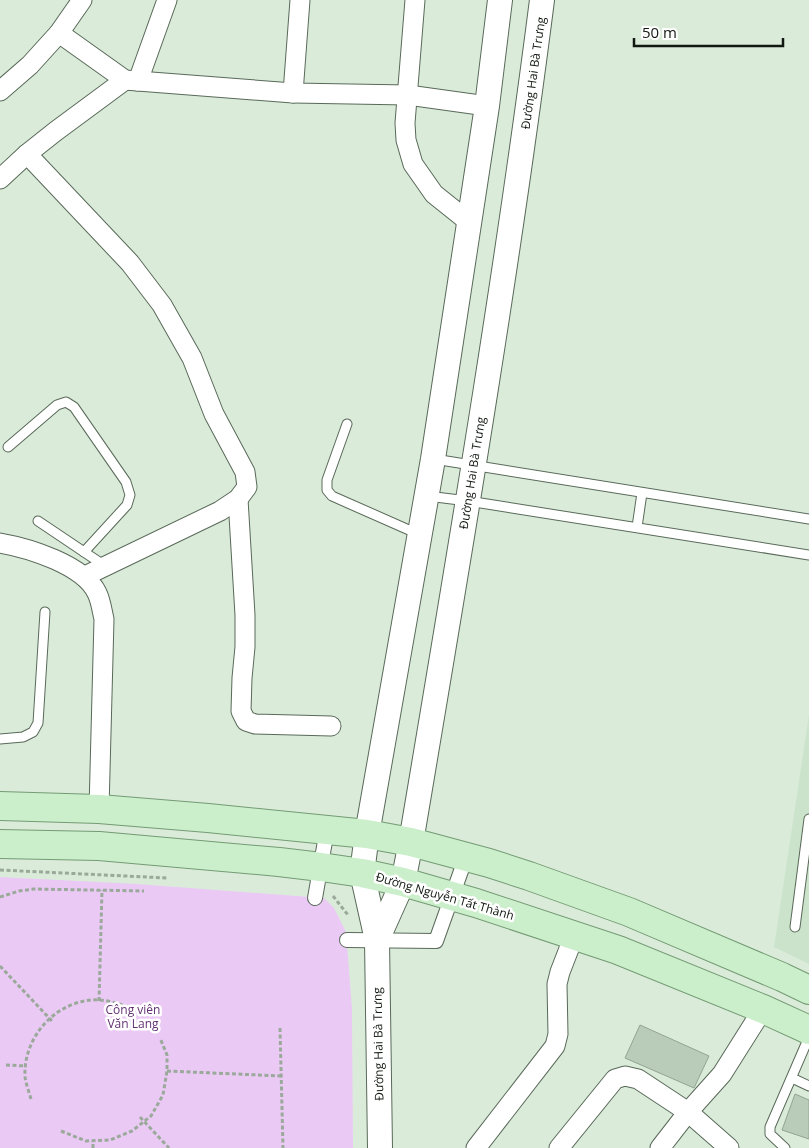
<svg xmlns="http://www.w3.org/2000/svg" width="809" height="1148" viewBox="0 0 809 1148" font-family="'Open Sans',sans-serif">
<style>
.built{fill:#cbe3ca}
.green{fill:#eacaf5}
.building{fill:#b9cbb9;stroke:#92a492}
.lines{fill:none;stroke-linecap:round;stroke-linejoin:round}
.service-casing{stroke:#596959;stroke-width:11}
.pedestrian-casing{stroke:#596959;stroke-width:16}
.minor-casing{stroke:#596959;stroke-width:21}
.tertiary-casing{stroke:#596959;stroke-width:26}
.primary-casing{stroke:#749b74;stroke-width:30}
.path{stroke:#9ba99b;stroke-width:3;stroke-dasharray:4 2.5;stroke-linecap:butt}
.service{stroke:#fff;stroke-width:9}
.pedestrian{stroke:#fff;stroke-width:14}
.minor{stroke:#fff;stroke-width:19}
.tertiary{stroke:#fff;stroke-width:24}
.primary{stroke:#cbeecb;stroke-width:28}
.labels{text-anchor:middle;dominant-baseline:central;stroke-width:5;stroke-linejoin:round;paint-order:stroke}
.street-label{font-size:12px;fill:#111711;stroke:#fff}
.park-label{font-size:12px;fill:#613171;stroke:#fff}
</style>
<rect width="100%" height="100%" fill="#daecd9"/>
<path class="built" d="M809,715V964L774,947Z"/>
<path class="green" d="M0,877L137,884L324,898L334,908L346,932L352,1008L353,1148H0Z"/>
<g class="building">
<path d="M640,1025L709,1056L694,1088L625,1058Z"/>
<path d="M795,1094L809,1100V1139L782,1130Z"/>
</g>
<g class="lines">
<defs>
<g id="service">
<path d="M347,424L327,480V490L332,496L418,534"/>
<path d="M8,447L57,405L66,402L74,407L126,482L130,495L127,505L84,552"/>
<path d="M434,459L809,519"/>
<path d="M427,496L468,501L809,555"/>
<path d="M38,521L105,566"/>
<path d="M637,527L642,493"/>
<path d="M0,739L23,737L33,732L38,723L45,612"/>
<path d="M795,927L809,819"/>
<path d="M792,1078L809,1086"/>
<path d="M785,1148L770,1134V1127L809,1037"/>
</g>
<g id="pedestrian">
<path d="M315,898L327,830"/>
<path d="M347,940L436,941L466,857"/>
</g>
<g id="minor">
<path d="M415,0L405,123L406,140L413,164L434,194L469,222"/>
<path d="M59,33L125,80L293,93L408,95L487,106"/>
<path d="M138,81L167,0"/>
<path d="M0,91L30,65L59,33L82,0"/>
<path d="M293,93L300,0"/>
<path d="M27,154L130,263L162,305L192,358L214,414L245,472L247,487L238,499L220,511L85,576"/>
<path d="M0,179L27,154L56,131L125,80"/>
<path d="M238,499L245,615V647L242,678L241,711L246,721L255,724L331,726"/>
<path d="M0,543C29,548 84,565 97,593C101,601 102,611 104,619L99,809"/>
<path d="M476,1148L555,1046L558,1034L557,984L560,972L574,936"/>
<path d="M559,1148L615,1079L625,1076L638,1079L688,1112L729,1148"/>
<path d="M660,1148L688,1112L722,1074L763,1009"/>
</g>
<g id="tertiary">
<path d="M377,940L403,882L411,842C458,562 506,282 542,0"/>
<path d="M380,1148L377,940L362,873L367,834L433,459L487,106L500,0"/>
</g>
<g id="primary">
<path d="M0,806L99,809L208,818L367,834L411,842L489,863L529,876L629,912L782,977L809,990"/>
<path d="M0,844L99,846L279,862L321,867L362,873L403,882L476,903L618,950L763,1009L809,1030"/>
</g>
</defs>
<use href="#service" class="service-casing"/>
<use href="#pedestrian" class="pedestrian-casing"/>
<use href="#minor" class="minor-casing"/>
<use href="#tertiary" class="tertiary-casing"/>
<use href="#primary" class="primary-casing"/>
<g class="path">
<path d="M0,870L167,878"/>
<path d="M333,896L348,915"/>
<path d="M0,897L19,891L34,889L144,891"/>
<path d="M0,966L52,1021"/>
<path d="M99,1001L102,890"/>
<path d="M280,1028L283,1148"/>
<path d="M6,1065L26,1066"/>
<path d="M167,1071L282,1076"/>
<path d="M31,1099C29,1092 26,1084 25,1077C23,1039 53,1003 92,1000C106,999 120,1004 133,1009"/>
<path d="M140,1117L169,1148"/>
<path d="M61,1131L86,1141L110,1140L132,1131L151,1116L163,1095L167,1071V1055L160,1038"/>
<path d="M93,1148V1141"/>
</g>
<use href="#service" class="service"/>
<use href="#pedestrian" class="pedestrian"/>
<use href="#minor" class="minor"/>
<use href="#tertiary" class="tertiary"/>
<use href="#primary" class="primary"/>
</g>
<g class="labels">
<g class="street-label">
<text transform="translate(533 73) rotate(-82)">Đường Hai Bà Trưng</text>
<text transform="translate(472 473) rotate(-81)">Đường Hai Bà Trưng</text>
<text transform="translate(445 896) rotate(16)">Đường Nguyễn Tất Thành</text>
<text transform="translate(378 1044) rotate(-91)">Đường Hai Bà Trưng</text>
</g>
<g class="park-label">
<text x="133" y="1009">Công viên<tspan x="133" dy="14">Văn Lang</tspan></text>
</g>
</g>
<path d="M634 38v8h149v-8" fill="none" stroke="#111711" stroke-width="2.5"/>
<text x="642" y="38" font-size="15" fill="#111711" stroke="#ffffff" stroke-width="4" paint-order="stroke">50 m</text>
</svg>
